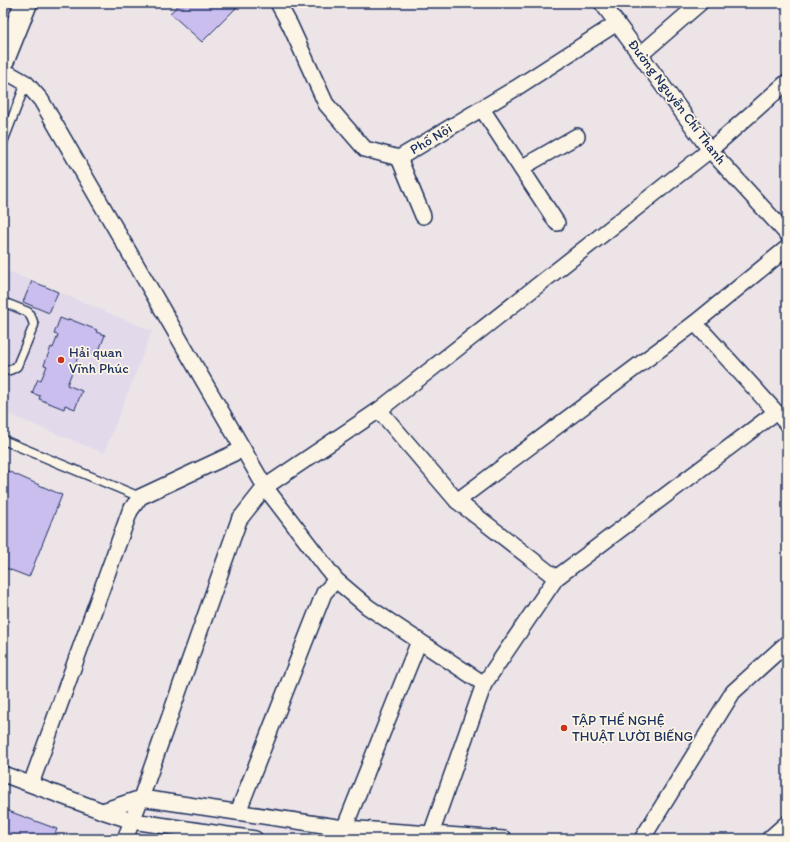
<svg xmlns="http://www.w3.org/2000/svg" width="790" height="842" viewBox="0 0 790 842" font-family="Itim,sans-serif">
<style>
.built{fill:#e2d9ea}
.building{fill:#cabeef;stroke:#1b2f5e}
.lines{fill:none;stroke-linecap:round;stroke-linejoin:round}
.service-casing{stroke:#1b2f5e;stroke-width:11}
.minor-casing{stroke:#1b2f5e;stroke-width:18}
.trunk-casing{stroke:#1b2f5e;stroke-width:25}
.service{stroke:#fcf5e5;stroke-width:8}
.minor{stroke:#fcf5e5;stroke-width:15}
.trunk{stroke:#fcf5e5;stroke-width:22}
.poi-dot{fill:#c8321e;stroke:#fcf5e5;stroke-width:1.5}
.labels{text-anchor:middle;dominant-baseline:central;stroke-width:3.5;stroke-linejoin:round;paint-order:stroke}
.street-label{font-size:14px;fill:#1b2f5e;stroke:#fcf5e5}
.poi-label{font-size:14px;fill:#1b2f5e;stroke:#fcf5e5;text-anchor:start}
</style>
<rect width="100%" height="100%" fill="#ede4e8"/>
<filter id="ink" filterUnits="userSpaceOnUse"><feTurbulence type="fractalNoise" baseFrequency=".025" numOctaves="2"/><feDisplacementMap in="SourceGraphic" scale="8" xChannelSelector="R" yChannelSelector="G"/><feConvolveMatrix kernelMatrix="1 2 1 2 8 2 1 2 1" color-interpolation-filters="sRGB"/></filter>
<g filter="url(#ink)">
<path class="built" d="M3,269L152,331L104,453L3,412Z"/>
<g class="building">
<path d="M181,3H241L202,42L170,13Z"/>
<path d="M32,281L58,292L49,313L23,302Z"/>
<path d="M60,318L68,321L69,319L97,330L96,332L105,335L97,356L81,349L67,385L82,391L75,409L65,405L64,409L39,399L40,396L32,393L38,379L41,380L47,366L44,365L51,347L53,348L58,335L54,334Z"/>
<path d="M3,469L62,495L29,577L3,567Z"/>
<path d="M3,809L57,829L53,839H3Z"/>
</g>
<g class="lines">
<defs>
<g id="service">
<path d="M3,142L26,83"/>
<path d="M3,302L28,312L32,319L34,325L17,366C13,369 8,372 3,370"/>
<path d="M3,440L140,497"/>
</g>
<g id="minor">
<path d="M278,3L290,25L326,104L365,149L399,158L516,88L617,23"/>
<path d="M602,3L710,150L787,234"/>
<path d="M640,55L700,3"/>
<path d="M3,70L26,83L41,100L265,487L336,580L368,607L484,684"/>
<path d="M482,109L557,223"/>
<path d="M399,158L423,216"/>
<path d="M521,168L577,136"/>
<path d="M695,323L787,424"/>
<path d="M379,410L457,501L556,578"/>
<path d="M457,501L695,323L787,248"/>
<path d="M3,774L102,811L132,821L255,839"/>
<path d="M31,784L130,511L140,497L243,449"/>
<path d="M102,811L141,798L344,828L504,839"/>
<path d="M238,812L324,593L336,580"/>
<path d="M431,834L484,684L556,578L776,412"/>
<path d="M125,839L141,798L239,520L265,487L379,410L710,150L787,82"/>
<path d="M340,839L419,641"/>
<path d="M642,839L733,692L787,643"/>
<path d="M769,839L787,823"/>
</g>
<path id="trunk" d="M3,60L26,3"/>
</defs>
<use href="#service" class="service-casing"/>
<use href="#minor" class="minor-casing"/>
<use href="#trunk" class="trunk-casing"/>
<use href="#service" class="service"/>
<use href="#minor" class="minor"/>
<use href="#trunk" class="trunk"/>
</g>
</g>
<g class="poi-dot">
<circle cx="61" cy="360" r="4"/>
<circle cx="564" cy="728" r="4"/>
</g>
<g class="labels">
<g class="street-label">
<text transform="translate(677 102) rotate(53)">Đường Nguyễn Chí Thanh</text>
<text transform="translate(431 139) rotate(-31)">Phố Nội</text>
</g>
<g class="poi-label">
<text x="69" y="352">Hải quan<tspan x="69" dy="16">Vĩnh Phúc</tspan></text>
<text x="572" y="720">TẬP THỂ NGHỆ<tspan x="572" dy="16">THUẬT LƯỜI BIẾNG</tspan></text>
</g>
</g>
<rect width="790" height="842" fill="none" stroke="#fcf5e5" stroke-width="16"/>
<rect x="8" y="8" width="774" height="826" fill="none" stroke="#1b2f5e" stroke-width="1.5" filter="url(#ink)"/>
</svg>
